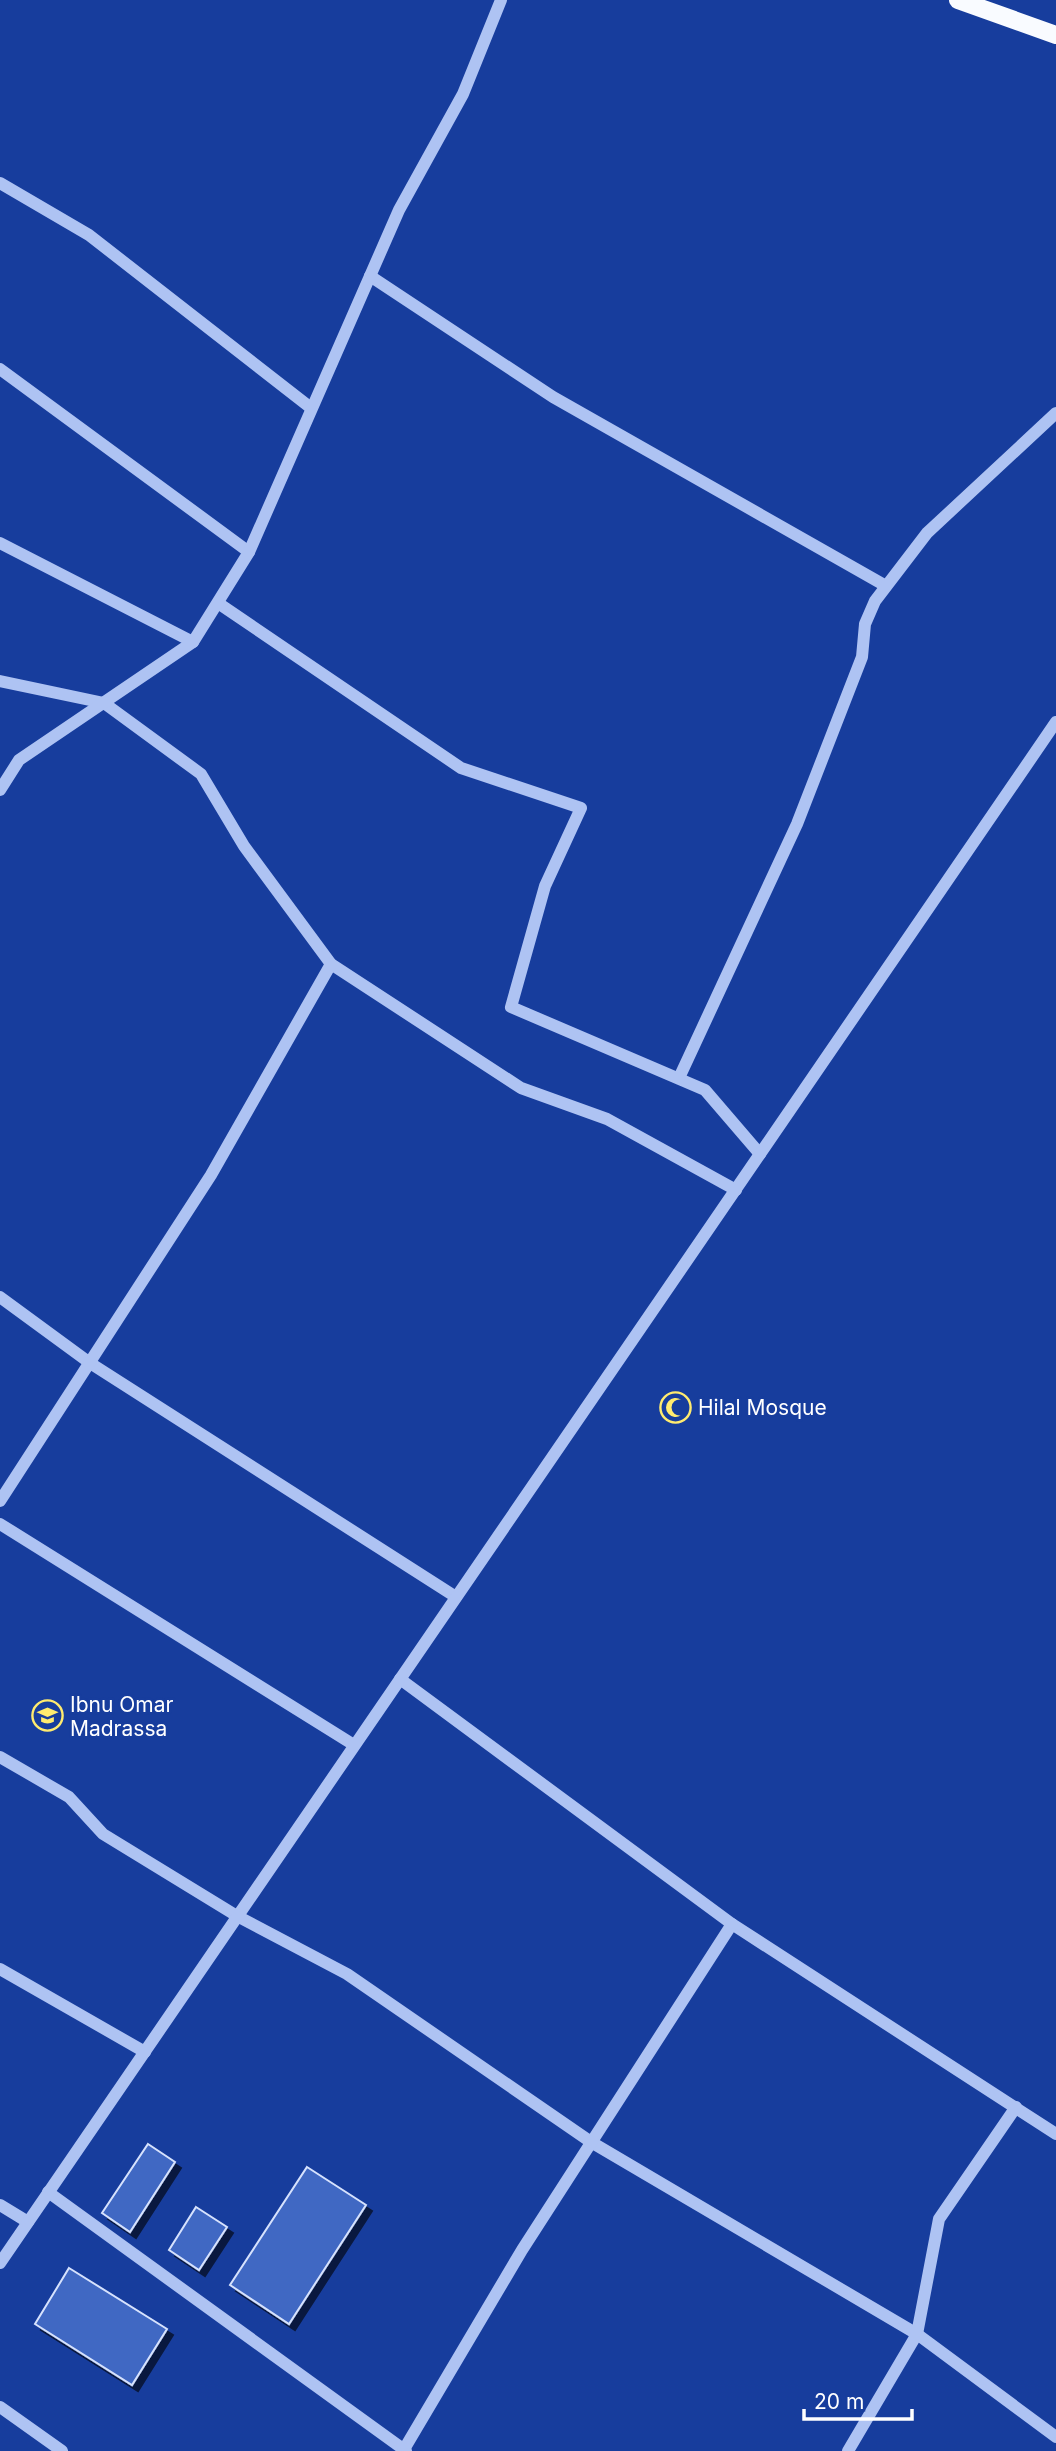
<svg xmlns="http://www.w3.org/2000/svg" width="1056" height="2451" viewBox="0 0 1056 2451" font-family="Inter,sans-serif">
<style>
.building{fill:#3f67c3;stroke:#d6e2fd;stroke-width:2;filter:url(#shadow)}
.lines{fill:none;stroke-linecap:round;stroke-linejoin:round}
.minor{stroke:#aec3f3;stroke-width:12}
.major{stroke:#f9fbff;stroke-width:18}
.labels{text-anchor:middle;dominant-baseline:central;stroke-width:5;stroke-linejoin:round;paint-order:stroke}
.poi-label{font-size:21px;fill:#fff;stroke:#173d9d;text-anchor:start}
</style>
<defs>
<filter id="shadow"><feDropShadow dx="6" dy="6" stdDeviation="0" flood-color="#0009"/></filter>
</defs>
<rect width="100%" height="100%" fill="#173d9d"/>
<g class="building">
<path d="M148,2144L175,2162L130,2232L102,2213Z"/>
<path d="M307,2167L366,2205L289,2324L230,2285Z"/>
<path d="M196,2207L227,2227L199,2270L169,2250Z"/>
<path d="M69,2268L167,2329L132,2385L35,2324Z"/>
</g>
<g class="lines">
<g class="minor">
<path d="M0,183L89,235L311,408"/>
<path d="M370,276L553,397L886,586"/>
<path d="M0,369L249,552"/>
<path d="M0,543L193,642"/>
<path d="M218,603L461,768L581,808L545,886L511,1007L705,1090L760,1154"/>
<path d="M0,681L104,703L201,774L244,846L331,964L521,1088L607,1119L736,1190"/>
<path d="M0,790L19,760L193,642L249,552L399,210L463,94L501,0"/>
<path d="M679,1078L797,824L862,657L865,624L875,601L927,533L1056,413"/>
<path d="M0,1297L90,1363L456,1597"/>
<path d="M0,1501L211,1175L331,964"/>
<path d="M0,1524L354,1745"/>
<path d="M400,1679L732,1924L1056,2134"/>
<path d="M0,1757L69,1797L103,1834L237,1916L347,1974L591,2142L917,2334L1056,2437"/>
<path d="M0,1969L145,2052"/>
<path d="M48,2192L406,2451"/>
<path d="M0,2205L28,2222"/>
<path d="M0,2263L1056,722"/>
<path d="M0,2407L62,2451"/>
<path d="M403,2451L522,2250L732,1924"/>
<path d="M848,2451L917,2334L939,2219L1016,2107"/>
</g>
<path class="major" d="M958,0L1056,35"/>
</g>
<defs>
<symbol id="mosque-ring" viewBox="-11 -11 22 22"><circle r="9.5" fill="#173d9d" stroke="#ffeb6f" stroke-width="1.5"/><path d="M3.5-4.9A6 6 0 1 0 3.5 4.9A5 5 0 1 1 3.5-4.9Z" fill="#ffeb6f"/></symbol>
<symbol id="school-ring" viewBox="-11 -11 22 22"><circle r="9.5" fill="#173d9d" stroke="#ffeb6f" stroke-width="1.5"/><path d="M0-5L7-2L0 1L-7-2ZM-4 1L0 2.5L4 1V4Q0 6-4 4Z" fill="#ffeb6f"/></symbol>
</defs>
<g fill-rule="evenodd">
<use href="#mosque-ring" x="658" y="1390" width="35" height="35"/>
<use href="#school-ring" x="30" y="1698" width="35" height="35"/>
</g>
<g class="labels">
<g class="poi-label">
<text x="698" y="1407">Hilal Mosque</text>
<text x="70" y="1704">Ibnu Omar<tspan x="70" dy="24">Madrassa</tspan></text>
</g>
</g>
<path d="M804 2409v10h108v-10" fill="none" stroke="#ffffff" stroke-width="3.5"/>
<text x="814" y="2409" font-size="21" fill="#ffffff" stroke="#173d9d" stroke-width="5" paint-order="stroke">20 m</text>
</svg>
